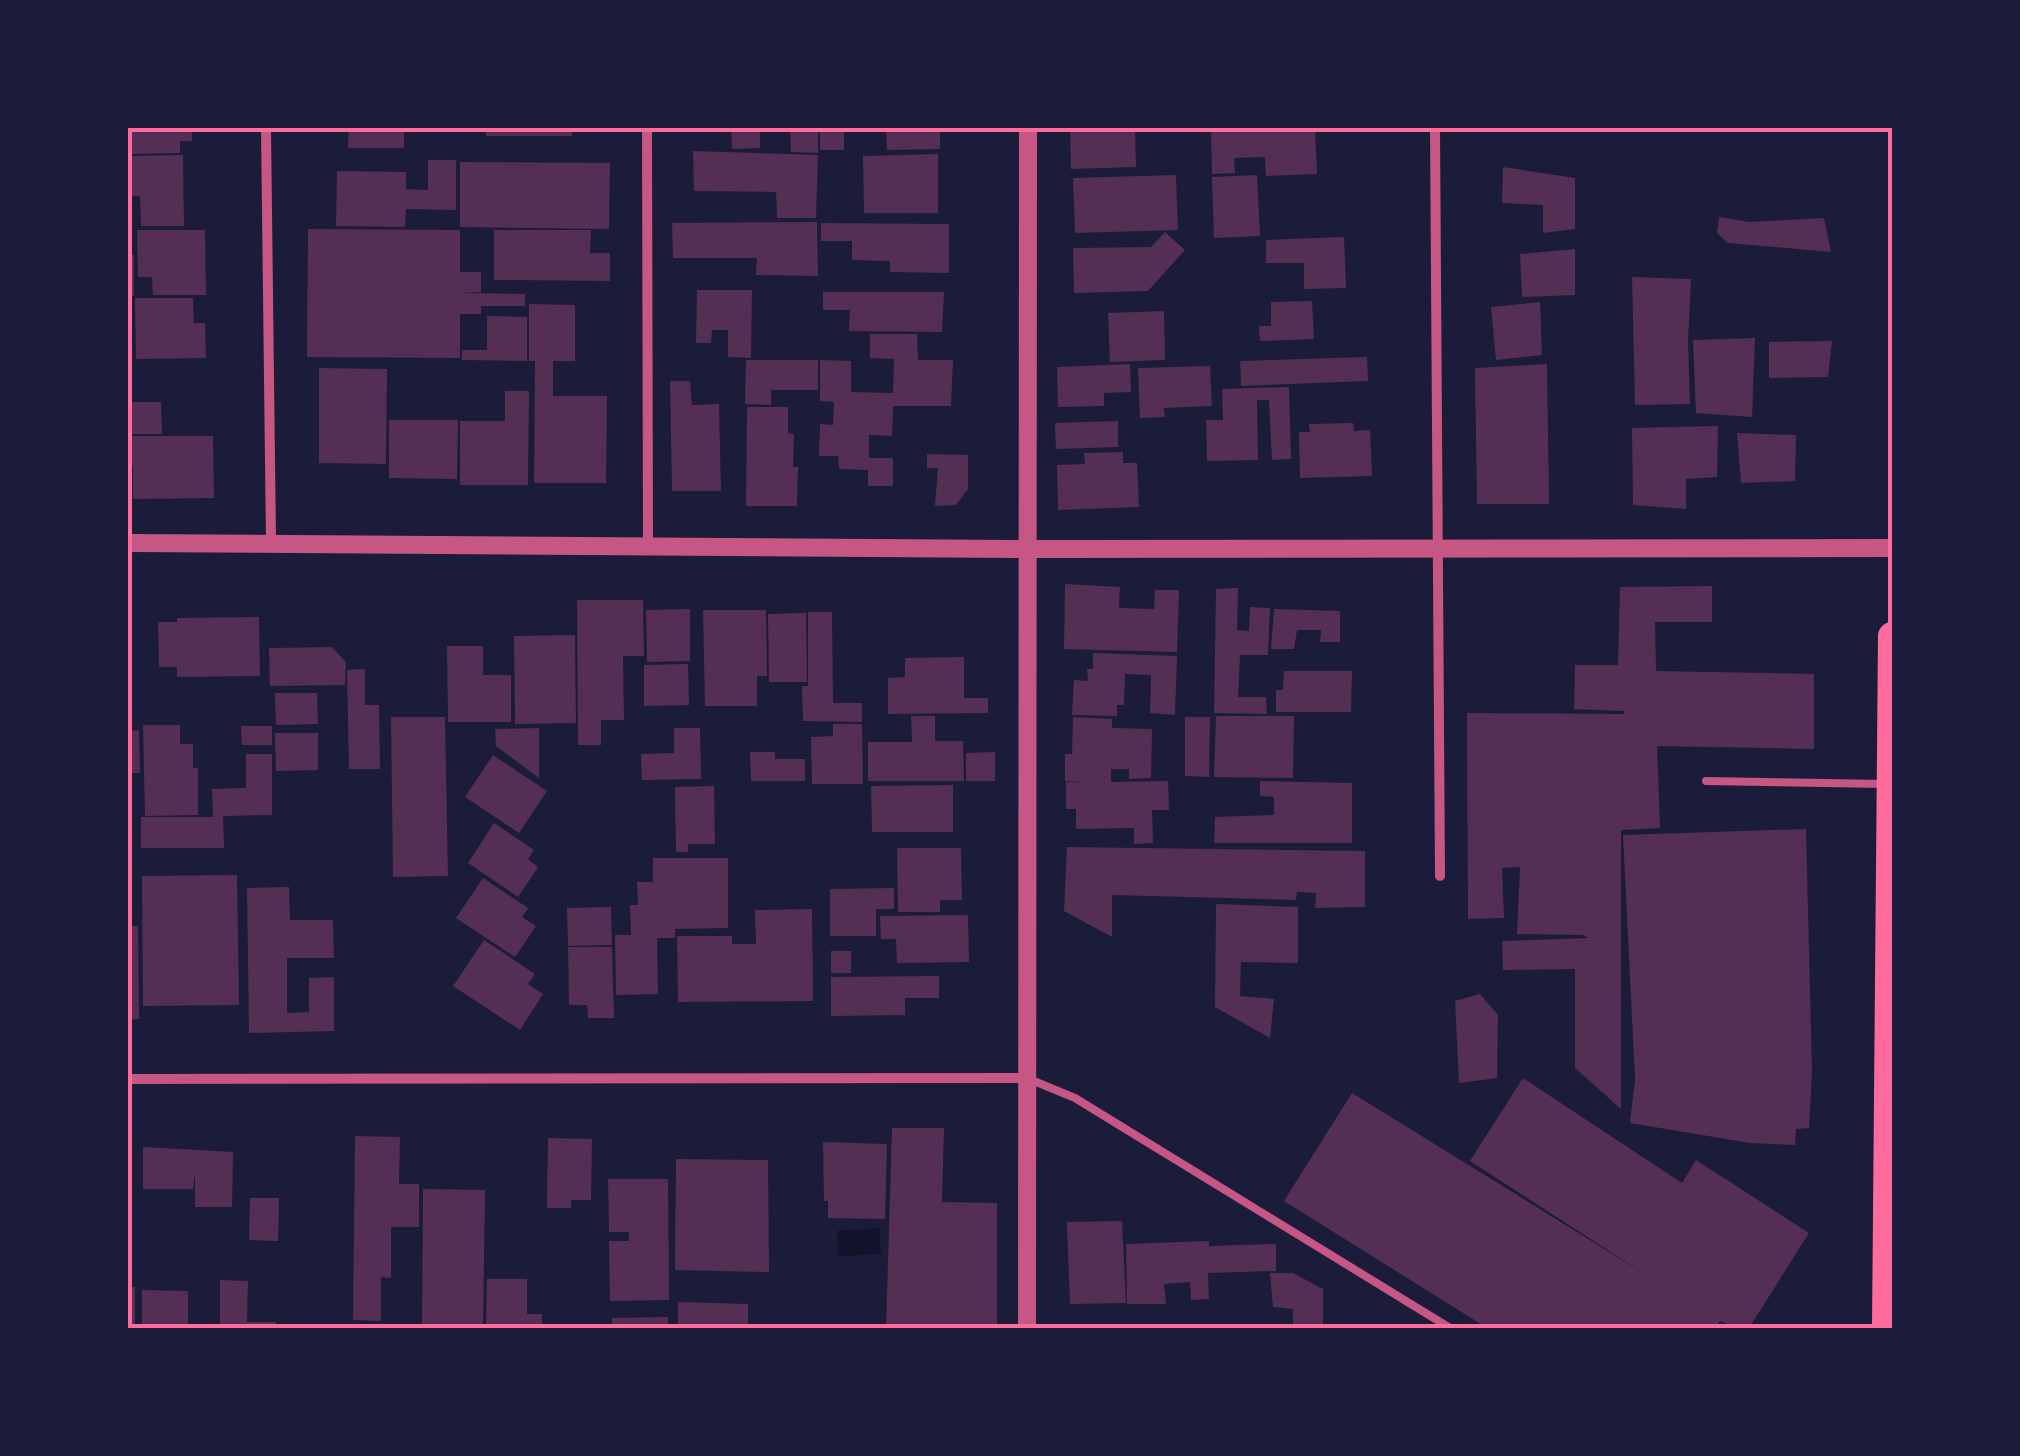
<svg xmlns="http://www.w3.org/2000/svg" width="2020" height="1456" viewBox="0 0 2020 1456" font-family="Inter,sans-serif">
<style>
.water{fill:#12122b}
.building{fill:#542f53}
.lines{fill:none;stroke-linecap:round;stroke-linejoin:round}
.service{stroke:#c65784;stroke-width:8}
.minor{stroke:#c65784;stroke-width:10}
.tertiary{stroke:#c65784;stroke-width:18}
.trunk{stroke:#ff6b9d;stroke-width:28}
.neatline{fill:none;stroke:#ff6b9d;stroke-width:4}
</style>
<rect width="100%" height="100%" fill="#1b1b3a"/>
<path class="water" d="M879,1228L881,1254L838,1256L837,1231Z"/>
<g class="building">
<path d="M128,128H192V141H180V153L128,154Z"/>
<path d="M349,128H404V148H348Z"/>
<rect x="486" y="128" width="86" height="8"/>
<path d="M731,128H760V148L732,149Z"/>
<path d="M790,128H818V153L791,152Z"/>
<rect x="820" y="128" width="24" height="22"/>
<path d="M886,128H940V149L887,150Z"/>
<path d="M1070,128H1135L1136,167L1071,169Z"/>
<path d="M1211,128H1315L1317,174L1266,176L1265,157L1234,158L1235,173L1212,174Z"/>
<path d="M693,151L818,155L816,218H777L776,192L694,191Z"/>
<path d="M938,154V213H864L863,156Z"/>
<path d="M183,155L184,226H141L140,196H128V156Z"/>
<path d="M428,160H456V210L406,209L405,227L336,226L337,171L406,172V189L428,190Z"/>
<path d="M460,162L610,163L609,229L460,227Z"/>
<path d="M1503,167L1575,178V229L1543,233V205L1502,203Z"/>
<path d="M1176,175L1178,230L1075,233L1073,178Z"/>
<path d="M1257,175L1260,236L1214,238L1212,177Z"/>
<path d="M1719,217L1749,222L1824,218L1831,252L1728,243L1717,233Z"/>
<path d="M817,222L818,276L756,275L757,258H673L672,223Z"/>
<path d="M821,223L949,224V273L890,272V261L852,260V241H821Z"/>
<path d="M308,229L460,230V272H481V292L460,293L525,294V306H481V314H460V358L307,357Z"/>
<path d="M137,230H205L206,295H153L152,277H138Z"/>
<path d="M494,230H591L590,253H610V281L494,280Z"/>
<path d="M1165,232L1185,250L1148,291L1074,293L1073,248L1151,247Z"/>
<path d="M1344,237L1346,288L1304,289V263H1266V240Z"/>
<path d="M1575,249V295L1522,297L1520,254Z"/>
<rect x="128" y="255" width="6" height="41"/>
<path d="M1632,277L1691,279L1688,341L1690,404L1635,405Z"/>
<path d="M697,290H752L751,358L728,357V330H712L711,343H696Z"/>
<path d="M823,292H944L942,332L849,331L850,310H823Z"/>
<path d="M135,298H193L194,323H205L206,358L136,359Z"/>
<path d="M1312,301L1314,339L1260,341L1259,326H1271V302Z"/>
<path d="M1540,302L1542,355L1496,360L1491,307Z"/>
<path d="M529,304L575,305V361H553V396H607L606,483H534L535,361H529Z"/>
<path d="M1164,311L1165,360L1110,362L1108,313Z"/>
<path d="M487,316L527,317V361L462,360V350H487Z"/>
<path d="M870,334H917L918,360H953L951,406H893L892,436L869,435V458H893V486H868V470L839,469L838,456H819L820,424L833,425L834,402L820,401V360L851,361V392L893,393L894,359L870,358Z"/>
<path d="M1755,338L1752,417L1696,413L1693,340Z"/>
<path d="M1832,341L1828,377L1769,378V342Z"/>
<path d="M1367,357L1368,381L1241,386L1240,361Z"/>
<path d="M746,360H818V390H771V405L745,404Z"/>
<path d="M1130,364L1131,392L1104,393V406L1058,407L1057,367Z"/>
<path d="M1547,364L1549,504H1477L1475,368Z"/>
<path d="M1210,366L1212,406L1164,408L1165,417L1140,418L1138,368Z"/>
<path d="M319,368L387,369L386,464L319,463Z"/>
<path d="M670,381H690L692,405L719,404L721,491H672Z"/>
<path d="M1289,387L1291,459L1272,460L1269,400H1257L1258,460L1207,461L1206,420H1223L1222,389Z"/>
<path d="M505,391H529L528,485H460V421H505Z"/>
<path d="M128,402H161L162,434H128Z"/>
<path d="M747,407H788V433L794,434L793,467H798L797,506H746Z"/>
<path d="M389,420H458L457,479L389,478Z"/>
<path d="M1118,421V447L1056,449L1055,423Z"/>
<path d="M1353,423L1354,431L1370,430L1372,476L1300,478L1299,432H1310L1309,424Z"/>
<path d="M1718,426L1717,477L1686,479V509L1633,505L1632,428Z"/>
<path d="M1737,433L1796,435L1795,481L1741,483Z"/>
<path d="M128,436H213L214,498L133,499V466H128Z"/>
<path d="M1123,452V463H1137L1139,507L1058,510L1057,465L1085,464L1084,453Z"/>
<path d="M927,454L968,455V489L956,505L935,506L938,468H927Z"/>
<path d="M1065,584L1120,587L1119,608L1154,609L1155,590H1179L1177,652L1064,649Z"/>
<path d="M1712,586V622H1655L1656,671L1814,674V749L1657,746L1660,828L1621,830V1109L1575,1068V969L1503,970L1502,941L1589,938L1583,935L1517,934L1520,867L1502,868L1504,918L1468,919L1467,713L1624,714V711L1574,709L1575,665H1618L1620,587Z"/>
<path d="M1238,588L1237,630L1249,631L1250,607L1270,608L1268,655H1240L1238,697H1266L1267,714L1214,713L1216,589Z"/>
<path d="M577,600H643L644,656H623L624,720H601V745H578Z"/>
<path d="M690,609V661L647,662L646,610Z"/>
<path d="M1274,609L1340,611V642H1320L1321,630H1297L1294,649H1271Z"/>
<path d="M703,610H766L767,676H757V706H705Z"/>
<path d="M808,612H832L833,703H862V722L803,721L802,686H808Z"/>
<path d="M806,613L807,682H769L768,614Z"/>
<path d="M259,617L260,676L177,677V667H159L158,622H177V618Z"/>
<path d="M575,635L576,723L515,724L514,636Z"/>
<path d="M447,646H483V675H511V722H448Z"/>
<path d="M332,647L346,662L345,685L270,686L269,648Z"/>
<path d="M1093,653L1177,656L1175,715L1150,713L1151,675L1125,674L1124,705H1117V716L1072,715L1074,680L1088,681L1087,669H1093Z"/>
<path d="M964,657V698H988V713L888,714V678L905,677V658Z"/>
<path d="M688,664L689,705L644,706V665Z"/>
<path d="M365,669V705H379L380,769H349L347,670Z"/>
<path d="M1284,671H1352L1351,712H1276V690H1283Z"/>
<path d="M275,693H317L318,724L276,725Z"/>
<path d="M911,716H935V741H963L964,781H868V742H912Z"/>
<path d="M1216,716H1294L1293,778L1214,777Z"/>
<path d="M391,717H445L448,876L393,877Z"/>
<path d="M1073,717L1112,719V728L1152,729L1151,778L1129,779V769H1111V782L1168,781L1169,810H1152L1153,843L1134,844V828L1076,829V809H1066V782L1084,781H1065V754H1072Z"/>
<path d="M1185,717H1210L1209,777L1185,776Z"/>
<path d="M833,724H862L863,784H812L811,737L833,736Z"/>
<path d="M143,725H180V744H193V768H198V815L145,816Z"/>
<path d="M241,726H272V745H242Z"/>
<path d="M539,728V778L496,746L495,729Z"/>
<path d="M674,728H700L701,779L642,780L641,754L674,753Z"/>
<path d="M139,730L140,773H128V731Z"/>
<path d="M275,733H318V770L276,771Z"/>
<path d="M750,752H775V759H805V781H751Z"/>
<path d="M995,752V781H966V753Z"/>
<path d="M246,754H272V815L223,816L224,848H141V817H213L212,789L246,788Z"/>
<path d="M493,755L547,791L519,833L465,797Z"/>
<path d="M1260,781L1352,783V843H1214L1215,817L1274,815V797L1260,796Z"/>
<path d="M953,785V832H872L871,786Z"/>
<path d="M714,786L715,844H688V852H676L675,787Z"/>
<path d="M494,823L534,850L528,859L538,867L518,897L468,863Z"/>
<path d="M1806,829L1812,1071L1809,1128L1796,1129L1795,1145L1750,1143L1630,1123L1635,1079L1623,835Z"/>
<path d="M1067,847L1365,851V907L1315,908L1316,893L1297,892L1296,900L1112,895V937L1064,911Z"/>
<path d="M897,848H961L962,900H940V912H898Z"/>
<path d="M653,858H728V928L675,929V938H657L658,994L616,995L615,935H631L630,905H638L637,882H653Z"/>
<path d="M237,875L239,1005L143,1006L142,876Z"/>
<path d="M483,878L528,908L522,917L536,926L515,957L456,918Z"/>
<path d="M289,887L290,920H333L334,958H287V1013L309,1012V978L334,977V1031L249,1033L247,888Z"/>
<path d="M894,888V909H876V936H830V889Z"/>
<path d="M1216,904L1298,907V963L1241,962L1240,996L1274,999L1270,1038L1215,1007Z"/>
<path d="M611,907L612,945L568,946L567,908Z"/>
<path d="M812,909L813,1001L678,1002L677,936H732V944H756L755,910Z"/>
<path d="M968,915L969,962L897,963L896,939H881L880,916Z"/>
<path d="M128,926H138L139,1019L128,1020Z"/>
<path d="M484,940L535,974L528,984L543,994L520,1030L453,986Z"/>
<path d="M568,947H612L614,1018H588L587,1005H569Z"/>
<rect x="831" y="951" width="20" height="22"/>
<path d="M939,976V998H905V1015L831,1016V977Z"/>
<path d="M1480,994L1498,1015L1497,1078L1459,1083L1455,1001Z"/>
<path d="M1523,1078L1682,1183L1696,1160L1809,1233L1749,1328H1738L1720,1321L1715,1328H1487L1284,1201L1352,1093L1648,1276L1470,1161Z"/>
<path d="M892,1128H944L942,1202L997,1203V1328H886Z"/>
<path d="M355,1136L400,1137L399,1184H419V1227H391V1278L381,1277V1321L353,1320Z"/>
<path d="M548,1138L592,1139L591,1200H571V1208H547Z"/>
<path d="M823,1142L887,1144L885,1219L828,1218V1201H824Z"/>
<path d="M143,1147L233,1152L232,1207H195V1173L193,1189H143Z"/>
<path d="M676,1159L768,1160L769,1272L675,1270Z"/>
<path d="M608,1179H668L669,1300L610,1301L609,1241H629V1232H609Z"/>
<path d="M423,1189L485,1190L483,1328H422Z"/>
<path d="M250,1198H279L278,1241L249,1240Z"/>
<path d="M1122,1221L1126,1303L1070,1304L1067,1222Z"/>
<path d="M1209,1241V1246L1276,1244V1271L1208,1273L1209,1299L1191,1300L1190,1282L1164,1284L1166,1304H1127L1126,1244Z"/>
<path d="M1270,1273H1293L1323,1289V1328H1293V1309L1273,1307Z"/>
<path d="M487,1279H527V1314H542V1328H486Z"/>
<path d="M220,1280L248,1281L247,1322H276V1328H220Z"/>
<rect x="128" y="1287" width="7" height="41"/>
<path d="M142,1290L188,1291V1328H142Z"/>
<path d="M678,1302L748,1304V1328H678Z"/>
<path d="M668,1317V1328H612V1318Z"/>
</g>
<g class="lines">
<g class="service">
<path d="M1706,781L1887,784"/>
<path d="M1029,1079L1075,1098L1450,1328"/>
</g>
<g class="minor">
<path d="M266,128L271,543"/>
<path d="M647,128L648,546"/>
<path d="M1435,128L1440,876"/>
<path d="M128,1079L1026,1078"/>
</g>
<g class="tertiary">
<path d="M128,543L1028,549L1892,548"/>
<path d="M1027,1328L1028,128"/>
</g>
<path class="trunk" d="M1886,1328L1892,636"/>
</g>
<rect width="2020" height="1456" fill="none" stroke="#1b1b3a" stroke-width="260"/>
<rect x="130" y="130" width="1760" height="1196" class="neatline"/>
</svg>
